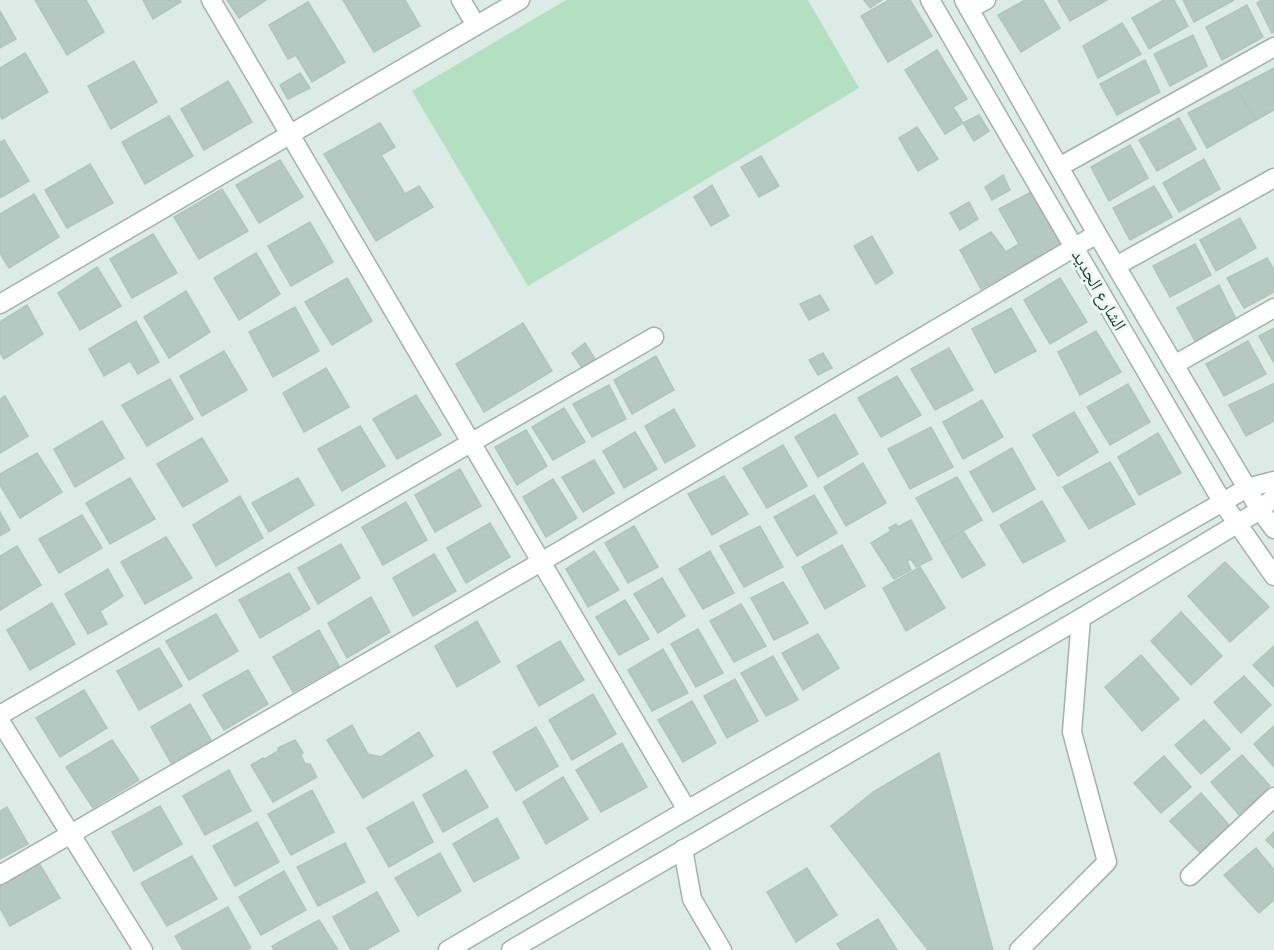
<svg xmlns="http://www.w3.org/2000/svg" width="1274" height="950" viewBox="0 0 1274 950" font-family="Karla,'Noto Naskh Arabic',sans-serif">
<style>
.pitch{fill:#b3e0c1}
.building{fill:#b5c9c2;stroke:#afc6bd;stroke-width:1.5}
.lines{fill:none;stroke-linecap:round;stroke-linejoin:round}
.minor-casing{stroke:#a0b3ad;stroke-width:21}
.tertiary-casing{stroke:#a0b3ad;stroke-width:21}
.minor{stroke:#fff;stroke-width:18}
.tertiary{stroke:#fff;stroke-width:18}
.labels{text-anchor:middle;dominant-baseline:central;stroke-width:6;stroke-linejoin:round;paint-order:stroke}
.street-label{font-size:18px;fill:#1d3d35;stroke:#eef8f3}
</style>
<rect width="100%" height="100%" fill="#ddebe6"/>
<path class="pitch" d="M566,0H808L859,88L528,286L412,91Z"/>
<g class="building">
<path d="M35,0H86L104,32L67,55Z"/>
<path d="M143,0H180L181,2L153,19Z"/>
<path d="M227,0H266L239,18Z"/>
<path d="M343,0H405L420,26L374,52Z"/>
<path d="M864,0H882L870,8Z"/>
<path d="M889,0H910L932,36L888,62L861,16Z"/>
<path d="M1025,0H1043L1060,28L1021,52L998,15Z"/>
<path d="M1058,0H1107L1070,21Z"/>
<path d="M1164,0H1174L1188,26L1149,49L1132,18Z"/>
<path d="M1183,0H1234L1194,22Z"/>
<path d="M1262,0H1274V32L1272,33L1257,3Z"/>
<path d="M308,2L345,62L312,82L296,55L288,59L269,25Z"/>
<path d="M1247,5L1263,37L1222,60L1206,27Z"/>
<path d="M0,11L16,39L0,48Z"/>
<path d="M1122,23L1141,54L1098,78L1083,46Z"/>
<path d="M1193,35L1207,66L1170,86L1154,54Z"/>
<path d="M937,50L967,99L953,107L963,123L945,134L905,70Z"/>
<path d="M25,53L48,92L2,119L0,115V68Z"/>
<path d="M1145,60L1160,92L1117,115L1100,84Z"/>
<path d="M134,61L157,102L111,129L88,86Z"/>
<path d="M1274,68V110L1256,120L1236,88Z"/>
<path d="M300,73L310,88L288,99L280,85Z"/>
<path d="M228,81L252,122L204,150L181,109Z"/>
<path d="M1236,88L1256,120L1207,148L1188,113Z"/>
<path d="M979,115L989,131L974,141L963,123Z"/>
<path d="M169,116L193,156L145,184L122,142Z"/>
<path d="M1179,118L1196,149L1157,171L1139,140Z"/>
<path d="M380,123L395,147L381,155L405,194L419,186L433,207L376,241L324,154Z"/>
<path d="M917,127L938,159L918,171L899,138Z"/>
<path d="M4,140L29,181L0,198V142Z"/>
<path d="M1130,145L1148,178L1109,201L1091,167Z"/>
<path d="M761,156L779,186L759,197L741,167Z"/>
<path d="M1204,159L1220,189L1179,212L1163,183Z"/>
<path d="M280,160L303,197L259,223L236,185Z"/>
<path d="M90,164L113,203L67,228L45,190Z"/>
<path d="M1003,175L1010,190L992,200L985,187Z"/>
<path d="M712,185L729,216L711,226L694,197Z"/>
<path d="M1154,186L1172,217L1130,240L1113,208Z"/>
<path d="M222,189L248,231L199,259L174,217Z"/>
<path d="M1033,191L1063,243L981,289L960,250L991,232L1006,252L1019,244L999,209Z"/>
<path d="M34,194L59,237L9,268L0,253V214Z"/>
<path d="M969,202L978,219L960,230L950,213Z"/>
<path d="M1240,218L1256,248L1216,271L1200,240Z"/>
<path d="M310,222L333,262L291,286L268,246Z"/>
<path d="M153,234L177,273L132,298L110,259Z"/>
<path d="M872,236L893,273L876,284L854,246Z"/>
<path d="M1195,244L1211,275L1170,297L1153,266Z"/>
<path d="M256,253L280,294L239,320L214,278Z"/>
<path d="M1267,258L1274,270V292L1244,308L1227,278Z"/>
<path d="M97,267L121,306L80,330L58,293Z"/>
<path d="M347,278L372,321L332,345L305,302Z"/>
<path d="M1060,278L1087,322L1050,344L1024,300Z"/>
<path d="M1219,285L1236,319L1195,341L1177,308Z"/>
<path d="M186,291L210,332L169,358L144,317Z"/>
<path d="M820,295L829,310L809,320L800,304Z"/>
<path d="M27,305L43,334L4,359L0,353V322Z"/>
<path d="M295,307L319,351L273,377L249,332Z"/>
<path d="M1011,308L1036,351L995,373L972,329Z"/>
<path d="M136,321L159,362L138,374L130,361L104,376L89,349Z"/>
<path d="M523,323L552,371L484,412L456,364Z"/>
<path d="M1274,328V363L1259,336Z"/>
<path d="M1096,331L1121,372L1080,395L1058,352Z"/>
<path d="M1248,341L1266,374L1224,396L1206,364Z"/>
<path d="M585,343L595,359L582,368L572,353Z"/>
<path d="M949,348L973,390L935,410L911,369Z"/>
<path d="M224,351L247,390L202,416L180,376Z"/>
<path d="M823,353L832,368L818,375L809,360Z"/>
<path d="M656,356L674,390L632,414L614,380Z"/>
<path d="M326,368L349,407L304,432L283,393Z"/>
<path d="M897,376L921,415L881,437L858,398Z"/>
<path d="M170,379L193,419L147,446L122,405Z"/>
<path d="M1128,384L1150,422L1110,445L1087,407Z"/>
<path d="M1273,384L1274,421L1246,436L1229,405Z"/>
<path d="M609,385L626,419L592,437L573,404Z"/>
<path d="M416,395L441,435L397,459L373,419Z"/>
<path d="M5,396L28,436L0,453V399Z"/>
<path d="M982,400L1003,437L963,459L943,422Z"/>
<path d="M564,408L585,442L553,460L532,427Z"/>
<path d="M674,409L695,446L665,463L645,426Z"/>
<path d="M1074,412L1098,452L1058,476L1033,435Z"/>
<path d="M835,414L858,454L818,477L795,437Z"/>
<path d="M102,421L124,458L75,487L54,449Z"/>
<path d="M360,426L385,466L342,491L318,449Z"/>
<path d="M931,427L953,467L910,489L888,449Z"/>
<path d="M526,430L547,466L517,485L495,447Z"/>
<path d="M635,432L657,469L624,488L603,451Z"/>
<path d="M1158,433L1181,473L1139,495L1118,457Z"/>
<path d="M202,438L228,481L183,507L157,464Z"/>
<path d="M783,445L807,486L767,508L743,468Z"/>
<path d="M1012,448L1035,489L993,512L970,472Z"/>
<path d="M37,453L62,492L20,518L0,485V474Z"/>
<path d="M594,460L614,493L583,512L562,477Z"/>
<path d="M1110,462L1135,504L1089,529L1063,487Z"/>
<path d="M863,463L886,503L846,526L824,487Z"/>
<path d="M460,469L481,506L435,532L415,495Z"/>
<path d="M724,476L748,514L712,535L688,494Z"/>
<path d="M957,477L982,520L942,543L916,498Z"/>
<path d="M130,478L155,519L110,544L86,503Z"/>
<path d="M298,478L314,505L269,532L252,503Z"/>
<path d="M553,479L577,518L546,537L523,497Z"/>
<path d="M814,495L837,533L797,556L774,517Z"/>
<path d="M240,496L263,538L216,566L193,525Z"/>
<path d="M1042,501L1065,541L1023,563L1000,525Z"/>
<path d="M406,502L427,540L383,565L362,527Z"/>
<path d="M0,512L10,530L0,536Z"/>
<path d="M82,515L102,548L59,573L39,539Z"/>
<path d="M911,520L932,559L916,567L911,559L907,561L911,570L894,579L871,543L891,531L889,528L896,524L898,527Z"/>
<path d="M490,523L510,557L466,583L447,548Z"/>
<path d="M634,526L658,567L628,583L605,543Z"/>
<path d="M760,526L783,567L744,587L720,546Z"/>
<path d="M963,531L985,565L962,578L942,543Z"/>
<path d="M166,537L192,578L145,604L121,562Z"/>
<path d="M341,544L360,578L318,604L298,568Z"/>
<path d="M842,545L865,586L825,609L802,567Z"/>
<path d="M17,546L41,585L0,610V556Z"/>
<path d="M594,551L619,590L588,607L566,569Z"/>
<path d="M710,551L734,593L703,609L679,569Z"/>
<path d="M434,554L456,591L413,616L393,578Z"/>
<path d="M1225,562L1269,607L1230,642L1188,596Z"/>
<path d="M920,567L945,608L906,631L883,588Z"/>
<path d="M108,569L123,596L100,611L107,624L88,634L65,594Z"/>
<path d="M289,573L310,609L260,638L239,600Z"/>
<path d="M662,578L685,616L658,633L634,594Z"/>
<path d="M783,582L808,623L774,640L751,598Z"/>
<path d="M371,597L390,632L347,658L328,623Z"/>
<path d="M625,600L649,639L619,655L596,617Z"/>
<path d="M52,603L75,644L30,670L7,630Z"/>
<path d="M741,604L766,646L734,662L710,621Z"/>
<path d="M1181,612L1222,656L1191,685L1151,641Z"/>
<path d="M216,614L238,651L189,680L166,641Z"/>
<path d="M477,621L500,662L457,687L435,646Z"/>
<path d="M698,629L723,673L696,687L671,644Z"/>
<path d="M319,630L339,666L293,692L273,657Z"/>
<path d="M818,634L839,668L803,690L782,653Z"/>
<path d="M560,641L584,680L539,706L517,666Z"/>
<path d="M1274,646V687L1253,665Z"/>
<path d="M159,648L182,686L139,710L117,671Z"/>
<path d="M663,649L688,693L652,711L628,670Z"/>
<path d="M1141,655L1179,699L1142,731L1105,687Z"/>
<path d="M773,656L798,700L766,716L741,673Z"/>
<path d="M248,670L268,704L224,730L203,695Z"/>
<path d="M1244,676L1271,705L1241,733L1214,702Z"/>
<path d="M735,679L758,721L727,738L704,696Z"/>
<path d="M84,690L107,728L60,757L36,718Z"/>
<path d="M593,694L616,734L572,760L549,720Z"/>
<path d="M692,701L716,743L683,762L658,720Z"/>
<path d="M190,704L211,740L171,763L151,727Z"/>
<path d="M1204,720L1230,749L1201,774L1175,745Z"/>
<path d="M352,725L368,754L381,757L419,732L433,756L363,798L327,740Z"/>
<path d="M1274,726V767L1254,744Z"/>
<path d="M536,727L558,766L516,791L493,752Z"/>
<path d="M112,740L139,780L93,808L66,767Z"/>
<path d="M295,740L303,753L301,755L305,764H310L317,777L273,802L251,765L263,758L265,759L278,751V748Z"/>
<path d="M622,743L647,787L601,812L576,770Z"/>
<path d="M939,753L993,950H928L831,826L873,792Z"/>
<path d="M1242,755L1270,786L1239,815L1211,782Z"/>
<path d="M1164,756L1191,787L1161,813L1134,783Z"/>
<path d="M229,770L251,811L205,835L183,796Z"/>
<path d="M466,770L488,807L443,832L423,795Z"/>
<path d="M563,777L588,819L546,844L523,802Z"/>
<path d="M312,790L334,832L291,855L268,814Z"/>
<path d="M1201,793L1229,825L1200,853L1170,821Z"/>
<path d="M413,802L433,842L389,867L367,828Z"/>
<path d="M160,806L182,844L134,871L112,832Z"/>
<path d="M7,807L28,844L0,859V811Z"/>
<path d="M497,818L519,858L474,882L453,844Z"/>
<path d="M257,822L279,862L235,886L213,846Z"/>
<path d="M1274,832V848L1266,840Z"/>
<path d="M345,843L365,882L318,906L297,867Z"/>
<path d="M1256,848L1274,870V900L1259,913L1224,875Z"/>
<path d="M440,853L461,891L418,916L395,878Z"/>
<path d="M192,856L217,899L167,926L141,883Z"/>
<path d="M37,860L60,898L10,926L0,908V881Z"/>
<path d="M807,868L837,915L796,942L767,892Z"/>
<path d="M284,871L306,910L261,935L239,897Z"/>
<path d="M377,892L399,931L366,950H351L333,917Z"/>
<path d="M228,907L251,948L247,950H183L175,936Z"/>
<path d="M878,919L897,950H841L837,944Z"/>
<path d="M319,920L338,950H274L272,946Z"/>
</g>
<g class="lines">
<defs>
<g id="minor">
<path d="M211,0L687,810"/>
<path d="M461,0L476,25"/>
<path d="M969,9L986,0"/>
<path d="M1059,167L1274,47"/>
<path d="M1116,266L1274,178"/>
<path d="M0,304L520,0"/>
<path d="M1174,365L1274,308"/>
<path d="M1247,488L1274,481"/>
<path d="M1260,510L1274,497"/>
<path d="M0,715L654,337"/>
<path d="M683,849L692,899L722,950"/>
<path d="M0,875L541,562L1097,234"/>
<path d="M1190,876L1274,797"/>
<path d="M1019,950L1107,862L1072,732L1081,618"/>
</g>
<g id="tertiary">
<path d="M930,0L1223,503L1274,576"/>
<path d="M964,0L1097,234L1260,510L1274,529"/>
<path d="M0,721L143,950"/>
<path d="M448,950L687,810L1247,488"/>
<path d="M511,950L1081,618L1260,510"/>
</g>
</defs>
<use href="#minor" class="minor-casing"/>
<use href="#tertiary" class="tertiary-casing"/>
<use href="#minor" class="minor"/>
<use href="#tertiary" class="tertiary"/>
</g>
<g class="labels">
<g class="street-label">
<text transform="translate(1099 290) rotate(60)">الشارع الجديد</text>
</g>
</g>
</svg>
